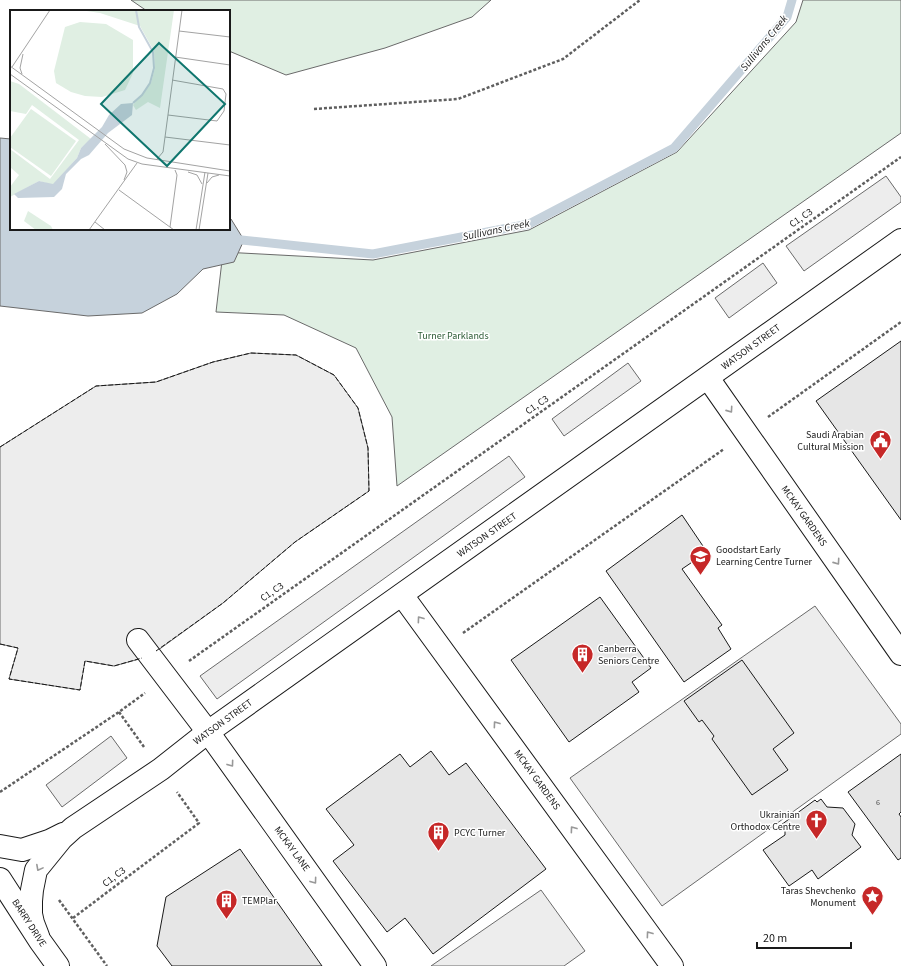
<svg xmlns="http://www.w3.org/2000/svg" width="901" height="966" viewBox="0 0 901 966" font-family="'Source Sans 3',sans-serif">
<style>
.green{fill:#e0efe3;stroke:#6a6a6a}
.parking{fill:#ededed;stroke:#6a6a6a}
.water{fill:#c6d2dc;stroke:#6a6a6a}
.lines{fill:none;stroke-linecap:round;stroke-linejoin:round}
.stream{stroke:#c6d2dc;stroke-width:9}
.building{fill:#e6e6e6;stroke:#1a1a1a}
.minor-casing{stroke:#1a1a1a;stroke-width:24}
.major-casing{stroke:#1a1a1a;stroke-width:24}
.path{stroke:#5f5f5f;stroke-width:2.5;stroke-dasharray:3 2;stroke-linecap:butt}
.minor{stroke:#fff;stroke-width:22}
.major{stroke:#fff;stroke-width:22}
.fence{stroke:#1a1a1a;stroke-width:1;stroke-dasharray:5 2;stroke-linecap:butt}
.oneway{stroke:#989898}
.labels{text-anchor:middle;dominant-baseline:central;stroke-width:3;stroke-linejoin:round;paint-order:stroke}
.number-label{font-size:8px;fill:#4d4d4d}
.street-label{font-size:10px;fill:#1a1a1a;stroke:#fff}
.park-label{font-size:10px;fill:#2b5a34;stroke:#fff}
.poi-label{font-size:10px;fill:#1a1a1a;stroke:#fff;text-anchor:start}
.water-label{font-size:11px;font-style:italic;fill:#1a1a1a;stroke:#fff}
.inset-river{fill:none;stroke:#c6d2dc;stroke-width:2}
.inset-road{fill:none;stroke:#a3a3a3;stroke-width:1}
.view{fill:#0f766e;fill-opacity:0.15;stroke:#0f766e;stroke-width:2}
.inset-edge{fill:none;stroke:#1a1a1a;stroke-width:2}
</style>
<rect width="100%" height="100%" fill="#fff"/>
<g class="green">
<path d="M131,0H491L472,17L385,48L286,75L229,51V11H147Z"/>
<path d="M803,0H901V133L397,486L392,417L356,348L284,315L216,312L223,252L373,260L529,230L677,152L796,22Z"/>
</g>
<g class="parking">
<path d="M886,176L901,197V202L804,271L786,246Z"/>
<path d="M763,263L777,283L729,318L715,298Z"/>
<path d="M251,353L296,355L334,375L358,408L368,448L369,491L295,542L223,603L150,656L114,666L85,661L80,690L9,679L18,648L0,644V447L96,386L156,382L213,362Z"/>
<path d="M628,363L641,381L564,436L552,419Z"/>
<path d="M509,456L525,477L217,699L200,676Z"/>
<path d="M815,606L901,724V734L662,906L570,778Z"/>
<path d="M111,736L127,758L62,807L46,785Z"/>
<path d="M541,890L585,951L564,966H431Z"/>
</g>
<path class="water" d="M0,138L11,139V229H229V218L231,219L244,240L234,262L203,269L177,294L142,313L88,316L0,306Z"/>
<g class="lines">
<path class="stream" d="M232,239L373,254L529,224L674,148L787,17L792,0"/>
</g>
<g class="building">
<path d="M901,341V520L816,401Z"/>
<path d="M682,515L707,552L682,569L722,625L718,628L731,649L684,682L606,571Z"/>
<path d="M600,597L651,668L632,682L639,692L569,742L511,660Z"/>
<path d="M742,660L794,733L773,749L788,770L752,795L712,739L714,736L702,720L699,722L684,701Z"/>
<path d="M431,751L449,775L466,763L546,869L433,954L405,918L387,932L333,861L354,845L326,809L400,754L410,767Z"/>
<path d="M901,754V812L899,814L901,817V858L898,860L848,792Z"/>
<path d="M821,799L827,807L843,808L855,824L852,835L861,847L818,879L812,870L789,886L763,850L785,835V831L781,825L815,800L817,802Z"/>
<path d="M240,849L322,966H172L157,946L166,897Z"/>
</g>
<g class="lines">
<defs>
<g id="minor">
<path d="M708,378L901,654"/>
<path d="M402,595L672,966"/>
<path d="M138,640L208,732L375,966"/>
<path d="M0,846L22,850L49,841L63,834"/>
<path d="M38,936L33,923L31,914V901L32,890L36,870L62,838L73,828L161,769L208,732L901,240"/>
</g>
<path id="major" d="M0,879L40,941L58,966"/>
</defs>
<use href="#minor" class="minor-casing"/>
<use href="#major" class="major-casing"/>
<g class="path">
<path d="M314,109L458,99L563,59L640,0"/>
<path d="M768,417L901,322"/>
<path d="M463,633L724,449"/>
<path d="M189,661L901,157"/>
<path d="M119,712L144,747"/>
<path d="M0,792L119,712L145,693"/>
<path d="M59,900L107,966"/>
<path d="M73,918L199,823L177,792"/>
</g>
<use href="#minor" class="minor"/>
<use href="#major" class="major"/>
<g class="fence">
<path d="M0,447L96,386L156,382L213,362L251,353L296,355L334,375L358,408L368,448L369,491L295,542L223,603L156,651"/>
<path d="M0,644L18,648L9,679L80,690L85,661L114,666L142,658"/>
</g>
</g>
<defs><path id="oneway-chevron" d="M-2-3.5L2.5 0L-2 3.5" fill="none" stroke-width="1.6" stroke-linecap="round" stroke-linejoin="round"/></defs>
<g class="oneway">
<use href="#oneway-chevron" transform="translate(730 410) rotate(55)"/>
<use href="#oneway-chevron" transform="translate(837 562) rotate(55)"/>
<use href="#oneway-chevron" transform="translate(420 619) rotate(-126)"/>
<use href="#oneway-chevron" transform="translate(496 724) rotate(-126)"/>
<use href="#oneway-chevron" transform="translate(231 764) rotate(54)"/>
<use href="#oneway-chevron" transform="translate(573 829) rotate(-126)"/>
<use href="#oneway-chevron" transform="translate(39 868) rotate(118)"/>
<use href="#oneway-chevron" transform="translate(314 881) rotate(54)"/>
<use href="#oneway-chevron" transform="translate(649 934) rotate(-126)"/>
</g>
<defs>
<symbol id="civic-pin" viewBox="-11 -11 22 30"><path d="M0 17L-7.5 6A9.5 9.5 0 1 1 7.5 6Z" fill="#c62828" stroke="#fff"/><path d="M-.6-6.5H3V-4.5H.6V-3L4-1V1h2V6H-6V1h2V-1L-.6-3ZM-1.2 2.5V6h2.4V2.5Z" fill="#fff"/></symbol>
<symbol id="school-pin" viewBox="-11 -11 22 30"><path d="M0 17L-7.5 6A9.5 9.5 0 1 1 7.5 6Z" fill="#c62828" stroke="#fff"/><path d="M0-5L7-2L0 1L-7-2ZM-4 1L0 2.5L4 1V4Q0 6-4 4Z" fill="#fff"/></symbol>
<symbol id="building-pin" viewBox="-11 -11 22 30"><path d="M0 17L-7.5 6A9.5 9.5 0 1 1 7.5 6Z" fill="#c62828" stroke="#fff"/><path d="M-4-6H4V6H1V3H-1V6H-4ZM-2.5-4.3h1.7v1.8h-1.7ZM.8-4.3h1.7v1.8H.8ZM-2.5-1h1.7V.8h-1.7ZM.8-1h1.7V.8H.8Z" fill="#fff"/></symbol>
<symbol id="church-pin" viewBox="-11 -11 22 30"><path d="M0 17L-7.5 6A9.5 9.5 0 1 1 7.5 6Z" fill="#c62828" stroke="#fff"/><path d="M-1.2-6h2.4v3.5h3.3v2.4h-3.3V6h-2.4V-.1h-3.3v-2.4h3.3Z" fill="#fff"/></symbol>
<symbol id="sight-pin" viewBox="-11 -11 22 30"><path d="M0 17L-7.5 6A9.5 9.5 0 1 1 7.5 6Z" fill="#c62828" stroke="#fff"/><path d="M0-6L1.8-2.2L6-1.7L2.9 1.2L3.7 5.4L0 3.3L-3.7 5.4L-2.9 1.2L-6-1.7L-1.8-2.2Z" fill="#fff"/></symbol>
</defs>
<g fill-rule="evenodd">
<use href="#civic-pin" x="868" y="428" width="25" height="34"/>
<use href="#school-pin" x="688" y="544" width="25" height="34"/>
<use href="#building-pin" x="570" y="642" width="25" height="34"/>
<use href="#church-pin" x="804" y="808" width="25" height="34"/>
<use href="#building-pin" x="426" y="820" width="25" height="34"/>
<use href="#sight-pin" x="860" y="884" width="25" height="34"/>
<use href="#building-pin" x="214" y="888" width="25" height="34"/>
</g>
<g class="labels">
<g class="number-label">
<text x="878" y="802">6</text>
</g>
<g class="street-label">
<text transform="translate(801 218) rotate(-35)">C1, C3</text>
<text transform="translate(751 347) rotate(-36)">WATSON STREET</text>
<text transform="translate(537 405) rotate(-35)">C1, C3</text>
<text transform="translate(804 516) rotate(55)">MCKAY GARDENS</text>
<text transform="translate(487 535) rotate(-35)">WATSON STREET</text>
<text transform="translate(272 592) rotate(-35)">C1, C3</text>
<text transform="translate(223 722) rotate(-36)">WATSON STREET</text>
<text transform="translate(537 780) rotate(54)">MCKAY GARDENS</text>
<text transform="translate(292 849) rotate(54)">MCKAY LANE</text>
<text transform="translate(114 877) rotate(-37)">C1, C3</text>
<text transform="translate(29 923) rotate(57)">BARRY DRIVE</text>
</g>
<g class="park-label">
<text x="453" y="336">Turner Parklands</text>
</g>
<g class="poi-label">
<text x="864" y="435" text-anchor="end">Saudi Arabian<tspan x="864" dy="12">Cultural Mission</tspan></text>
<text x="716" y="550">Goodstart Early<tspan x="716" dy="12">Learning Centre Turner</tspan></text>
<text x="598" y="649">Canberra<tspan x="598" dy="12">Seniors Centre</tspan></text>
<text x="800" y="815" text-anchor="end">Ukrainian<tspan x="800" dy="12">Orthodox Centre</tspan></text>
<text x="454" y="833">PCYC Turner</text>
<text x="856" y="891" text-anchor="end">Taras Shevchenko<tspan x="856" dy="12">Monument</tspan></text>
<text x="242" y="901">TEMPlar</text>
</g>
<g class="water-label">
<text transform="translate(764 43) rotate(-51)">Sullivans Creek</text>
<text transform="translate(496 230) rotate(-12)">Sullivans Creek</text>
</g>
</g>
<g transform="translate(10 10)">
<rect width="220" height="220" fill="#fff"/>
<path d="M70,0H164L150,98L138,92L126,100L123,95L141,73L145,58L144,41L130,16L90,3ZM70,12L96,14L123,30V63L115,80L92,87L75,86L61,82L46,73L44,61L55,17ZM0,71L9,74L81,129L71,138L67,148L43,175L29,171L0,187V177L9,165L0,157V139L40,169L69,130L22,95L16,104L0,101ZM21,99L66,131L41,166L0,137V128ZM18,201L41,216L43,220H26L14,211Z" fill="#e0efe3"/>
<path d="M123,93L122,105L98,123L79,145L71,149L56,164L52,179L44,187L8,188L4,184L29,171L43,174L67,148L71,138L92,117L99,105L111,94Z" fill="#c6d2dc"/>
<path class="inset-river" d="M123,93L132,85L140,73L144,58L143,42L129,17L126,0"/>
<path class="inset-road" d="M169,21L220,27M165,47L220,55M0,56L114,139L137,148L220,161M2,57L40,0M0,64L118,149L132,154L220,166M12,64L10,58L13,44M158,105L207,111L214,101L216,84L213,79L162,70M155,127L220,135M95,134L115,155L117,162L114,170M147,149L153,142L172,0M178,162L187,165L192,174M197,173L202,167L209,165M109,180L164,220M85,212L95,220M160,217L167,165L165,160M79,220L127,153M186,220L195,162M189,220L198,163"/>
<path class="view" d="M149,33L215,94L157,156L91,94Z"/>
<rect width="220" height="220" class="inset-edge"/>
</g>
<path d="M757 942v6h94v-6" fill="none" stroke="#1a1a1a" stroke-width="2"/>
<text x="763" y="942" font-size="12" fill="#1a1a1a" stroke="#ffffff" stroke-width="3" paint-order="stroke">20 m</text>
</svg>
